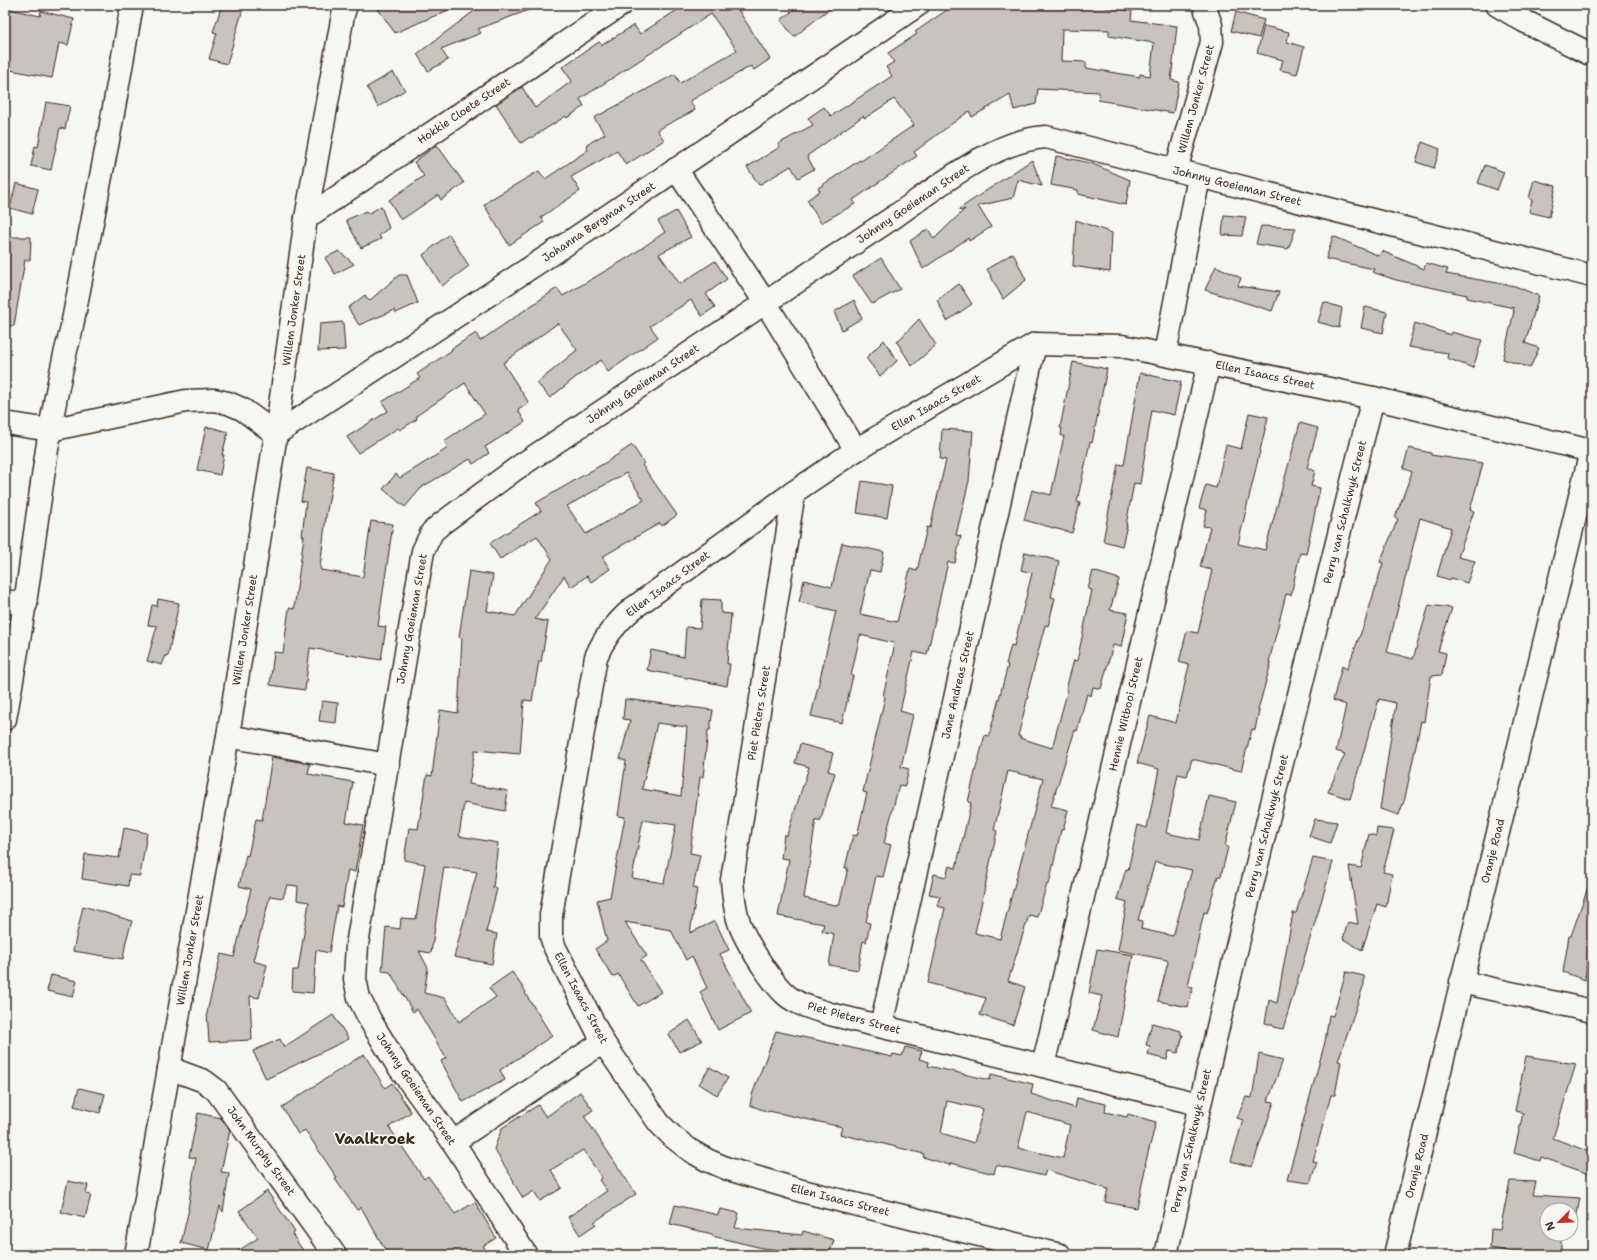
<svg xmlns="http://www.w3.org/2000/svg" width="1597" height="1260" viewBox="0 0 1597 1260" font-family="'Shantell Sans',sans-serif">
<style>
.building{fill:#c8c3be;stroke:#3b2a1e;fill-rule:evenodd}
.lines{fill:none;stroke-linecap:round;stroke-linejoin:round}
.minor-casing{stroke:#3b2a1e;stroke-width:25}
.tertiary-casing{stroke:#3b2a1e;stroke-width:25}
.minor{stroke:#f6f6f2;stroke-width:22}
.tertiary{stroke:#f6f6f2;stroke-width:22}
.labels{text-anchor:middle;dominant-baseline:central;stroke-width:3.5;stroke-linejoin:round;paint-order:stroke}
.street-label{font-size:11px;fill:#3b2a1e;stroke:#f6f6f2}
.district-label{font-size:15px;font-weight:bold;fill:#3b2a1e;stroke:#f6f6f2}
</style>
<rect width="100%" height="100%" fill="#f6f6f2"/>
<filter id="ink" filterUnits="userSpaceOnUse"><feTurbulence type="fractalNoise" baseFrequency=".025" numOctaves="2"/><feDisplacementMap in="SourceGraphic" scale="8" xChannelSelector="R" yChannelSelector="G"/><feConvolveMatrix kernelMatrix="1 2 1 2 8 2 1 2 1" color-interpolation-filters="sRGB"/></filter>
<g filter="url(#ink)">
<g class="building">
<path d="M222,5H244L227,64L209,59L217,33L213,32Z"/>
<path d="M391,5H460L395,33L378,9Z"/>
<path d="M482,5H537V7L478,29L481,33L441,49L448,60L428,71L417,54Z"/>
<path d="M685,5H735L770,59L754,70L751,66L690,101L695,110L657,130L664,140L626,165L617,151L571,177L580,191L541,217L544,222L509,245L484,205L491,199L539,171L545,179L588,150L586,145L605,134L594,118L675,74L680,83L737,50L711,14L580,99L584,106L567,118L566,116L531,138L530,137L521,143L496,104L522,87L535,108L572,81L562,67L599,42L602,45L634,25L640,34Z"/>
<path d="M800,5H834L794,37L781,20Z"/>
<path d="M954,5H1090L1132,11L1131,20L1177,26L1171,80L1179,82L1173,113L1098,100L1099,92L1038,89L1036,104L1014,110L1010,95L972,117L969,111L914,152L917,156L853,200L855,204L821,223L807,200L820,191L818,188L860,160L861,161L914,125L894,99L865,118L863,116L807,156L814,169L798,178L791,166L759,185L747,167L780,147L778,144L813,125L808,118L824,107L831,116L892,76L886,67L894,62L888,53L917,34L915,32ZM1062,29L1109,30V36L1154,43L1150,76L1140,74V77L1086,68V62L1061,61Z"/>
<path d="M5,8L40,16L41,11L74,19L68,45L59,43L52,78L5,69Z"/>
<path d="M1236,12L1264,20L1259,38L1231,31Z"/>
<path d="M1264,26L1289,32L1287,42L1304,47L1297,74L1280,70L1283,60L1257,53Z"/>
<path d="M393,72L405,90L378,107L367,87Z"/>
<path d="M46,102L70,106L65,129L60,128L51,170L31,166L35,146L38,147Z"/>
<path d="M1422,142L1440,149L1434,168L1416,162Z"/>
<path d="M437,145L464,183L441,200L438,195L401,220L389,200L424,176L414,162Z"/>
<path d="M1056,156L1091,163L1130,180L1126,205L1078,194V190L1051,185Z"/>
<path d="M1032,160L1042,186L1018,180L1013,198L978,206L991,227L969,241L968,238L923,269L910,241L928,229L934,239L965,209L960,211L959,209Z"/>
<path d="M1485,165L1504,172L1497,190L1478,183Z"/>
<path d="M1534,180L1556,186L1549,217L1529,212L1532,200L1529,198Z"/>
<path d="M16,183L38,189L32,214L10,208Z"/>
<path d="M381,206L389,228L379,235L381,239L361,248L346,220L366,211L368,214Z"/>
<path d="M676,211L691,237L659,254L680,284L715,261L727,279L706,294L715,307L702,316L691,300L650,326L658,337L608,372L601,360L576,377L550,398L537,383L577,350L558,323L503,363L529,403L518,410L525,422L485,447L489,453L473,464L470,459L422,487L405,507L383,489L396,474L400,478L448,448L444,441L485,414L465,383L416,416L417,419L400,430L398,428L358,453L347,437L388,411L382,402L420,378L417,374L452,350L451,349L476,333L480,341L557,288L563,296L629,257L665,232L658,221Z"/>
<path d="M1224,215L1246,217L1242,236L1222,235Z"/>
<path d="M1076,220L1112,233L1110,272L1073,266Z"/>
<path d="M1261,226L1296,228L1288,249L1256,244Z"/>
<path d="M449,234L469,266L442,286L423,255Z"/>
<path d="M1333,236L1379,256L1382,251L1424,269L1426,263L1448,269L1446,274L1515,286L1539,296L1525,343L1539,348L1530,368L1503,359L1514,311H1513L1514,308L1467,298V295L1396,280L1372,272L1374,269L1326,259Z"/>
<path d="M5,237H31L30,260H25L14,326L5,325Z"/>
<path d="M339,251L354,264L335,274L325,258Z"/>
<path d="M1013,253L1026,280L1003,299L987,269Z"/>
<path d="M881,258L900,289L872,304L853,276Z"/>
<path d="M1216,266L1241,278L1238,286L1279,292L1272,311L1205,290Z"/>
<path d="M399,275H407L418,303L396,313L395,310L359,325L348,308L365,295L369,301Z"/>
<path d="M959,284L972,304L947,321L937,300Z"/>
<path d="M854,300L862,318L842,330L834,312Z"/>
<path d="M1324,302L1342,308L1339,328L1318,322Z"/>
<path d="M1365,307L1387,312L1383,333L1361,328Z"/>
<path d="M919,319L936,345L912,366L897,342Z"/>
<path d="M343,322L345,350L318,351L320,324Z"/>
<path d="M1415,323L1451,335V332L1482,340L1473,368L1447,358L1448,353L1408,347Z"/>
<path d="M884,340L897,361L880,376L866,358Z"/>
<path d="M1073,362L1107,369L1092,443L1090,442L1077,502L1080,503L1072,533L1024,520L1032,490L1051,495L1064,436H1061L1062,428H1060Z"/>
<path d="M1140,373L1181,382L1174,415L1152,410L1140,484L1134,483L1126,525H1127L1122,546L1103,541L1118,464L1124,465Z"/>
<path d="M1249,413L1268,417L1238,544L1265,550L1300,423L1318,428L1307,468L1315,471L1311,486L1320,488L1306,554L1300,553L1291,595L1286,594L1269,662L1271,663L1258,710H1259L1255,730L1252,729L1241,771L1192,759L1187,776L1178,774L1166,833L1199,840L1209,796L1236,802L1225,846L1228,847L1221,876H1218L1207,913L1204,912L1188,986L1193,987L1188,1007L1158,1001L1168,962L1167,960L1118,950L1127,902L1117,899L1126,869L1128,870L1138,825L1147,828L1159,769L1137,763L1150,716L1176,723L1189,665L1179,662L1187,631L1198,633L1212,570L1200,567L1210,527L1203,526L1207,510L1199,508L1206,485L1216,488L1226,445L1241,449ZM1155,862L1192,870L1173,936L1141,929L1143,921L1138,920Z"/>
<path d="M206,427L210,428V427L228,432L222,455H224L220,475L197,470Z"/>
<path d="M942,429L973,431L969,481L956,535L961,536L955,563L948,562L927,655L914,652L900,711L913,715L901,767L909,769L905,786L899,785L884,843L891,845L883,877L876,876L866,922L870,923L866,942L863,941L858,970L829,965L834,934L822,931L824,924L778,916L789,859L781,858L784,835H787L809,767L795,763L800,744L833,753L828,771L835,773L820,821L816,819L804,898L839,906L848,868H845L853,835L857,836L867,793L863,792L885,697L883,696L894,648L893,647L894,643L860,635L851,676H853L842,723L811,716L836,611L799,602L804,580L832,587L842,543L884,552L880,572L870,570L860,614L897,622L910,569L917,571L927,527L930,528L946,460L940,459Z"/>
<path d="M632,445L644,463L642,465L677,515L662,526L660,523L602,557L610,569L591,582L587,576L571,587L564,576L535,619L548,622L541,662L539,661L532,701L524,700L520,754L475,750L469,784L508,791L505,811L464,803L459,836L498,843L493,888L497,889L486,932L497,934L492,964L454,957L477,872L444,867L431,953L419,951L428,968L424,993L445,998L459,1022L496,997L489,988L512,972L526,992L525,993L552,1036L500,1070L505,1080L463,1102L441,1061L446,1058L417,1009L413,1012L390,972L382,971L386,927L400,929L401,918L416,919L425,864L404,860L409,828L418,829L427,775L432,776L440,710L458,713L462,638L459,637L469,571L493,575L487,611L515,616L552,559L537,536L500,559L490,543L541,511L536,503L608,461ZM626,473L644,500L586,534L567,506Z"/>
<path d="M1409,448L1431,453V455L1483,463L1470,510L1474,511L1458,557L1475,561L1467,583L1451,578L1450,580L1437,576L1451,528L1420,518L1387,652L1413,659L1429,605L1452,608L1438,651L1446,653L1442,675L1431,676L1424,722L1421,721L1405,798L1399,815L1380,809L1396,703L1379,699L1350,799L1328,792L1345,754L1336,751L1346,705L1333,700L1342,666L1347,669L1365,622L1383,563L1380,562L1398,519L1395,518L1412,472L1403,468Z"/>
<path d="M307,468L334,473L326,516L320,568L321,570L363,577L371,521L393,524L378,626L386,627L381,660L310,648L305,690L270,685L274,652L283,653L289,608L294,609L304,536H302L306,502L301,501Z"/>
<path d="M862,481L892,486L887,518L857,513Z"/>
<path d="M1025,552L1059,561L1051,597L1055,598L1048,626L1045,625L1027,695L1028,696L1018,736H1021L1020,738L1052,748L1068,689H1066L1074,660L1077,661L1092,590L1088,589L1093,571L1119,579L1110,610L1128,613L1121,647L1113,645L1101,689L1093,687L1091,696L1087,694L1077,731L1075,730L1051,806L1068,810L1063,830H1061L1049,884H1047L1037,917L1029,915L1008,981L1025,987L1013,1025L980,1015L986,998L928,983L945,908L937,906L940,896L929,894L934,874L946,877L949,866L956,868L971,803L968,802L975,772L985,735L989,736L1008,665L1006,664L1011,645L1014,646L1032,573L1021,570ZM1008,771L1043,779L1000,939L975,933L997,831L994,830Z"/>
<path d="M158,599L179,603L168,656L166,655L162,665L147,661L157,626L148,625L152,605L157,606Z"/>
<path d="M702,599L721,600V613L731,614L727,664H730L727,686L647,670L651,650L684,657L686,627L700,628Z"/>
<path d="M625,699L713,710L710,730H708L703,777H700L690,853L700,855L693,888L697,889L690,933L715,921L729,950L720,954L751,1013L718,1030L700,992L707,988L692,956L686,960L671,930L625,922L647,956L641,960L661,992L638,1006L618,974L613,977L595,949L607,941L597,900L610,897L625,817L618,816L626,761L620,759L630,720L623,719ZM657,723L687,727L681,796L642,789ZM643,820L676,825L664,883L632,878Z"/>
<path d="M322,701L338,703L336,723L319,721Z"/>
<path d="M272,757L310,764L308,774L353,782L346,822L363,825L355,872L348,870L342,907L337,906L329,953L316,950L313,993L292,991L293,970H298L309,902L297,900L298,886L287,885L283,898L270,896L253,961L267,965L259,998L250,996L252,1040L209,1042L207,1012L221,954L234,957L251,889L239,886L246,855L248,856L256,819L262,820Z"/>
<path d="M1315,819L1337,822L1330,843L1309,836Z"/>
<path d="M124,828L147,833L140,876L129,875L128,886L82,879L85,854L119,858Z"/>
<path d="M1377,828L1394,830L1383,872L1392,874L1386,907L1377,904L1362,950L1343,939L1348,922L1358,924L1349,866L1361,868L1369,834L1376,836Z"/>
<path d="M1313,858L1333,862L1283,1029L1273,1027V1025L1265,1023L1269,1000L1277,1003L1293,913H1296Z"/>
<path d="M1588,887L1592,888V910L1585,980L1563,972L1569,936H1571Z"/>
<path d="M83,906L132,921L126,941L123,959L73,951Z"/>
<path d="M1097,949L1133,955L1118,1037L1093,1030L1102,996L1089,993Z"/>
<path d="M1346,972L1364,976V984L1338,1061L1341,1062L1335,1095H1331L1313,1161L1317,1162L1310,1183L1287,1180L1325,1042L1329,1015L1333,1016Z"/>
<path d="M51,975L77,981L73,997L47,991Z"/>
<path d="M333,1015L349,1039L266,1079L253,1051L280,1039L284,1047Z"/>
<path d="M689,1020L702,1041L679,1052L669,1034Z"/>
<path d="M1152,1023L1181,1031V1035H1183L1178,1053L1169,1051L1167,1060L1148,1055L1150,1046L1146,1045Z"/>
<path d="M776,1031L892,1057L893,1054L902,1056L905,1047L922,1051L919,1059L929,1062L928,1066L990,1080L991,1074L1033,1084L1031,1094L1075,1108L1077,1098L1106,1104L1105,1112L1127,1117L1128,1114L1156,1122L1145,1165H1146L1137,1208L1105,1202L1108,1189L1046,1170L1044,1176L996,1165L994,1174L951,1163L950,1165L923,1157L924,1154L860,1138V1139L840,1134L842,1127L769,1111L768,1112L750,1105L752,1095ZM947,1101L983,1109L974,1143L941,1133ZM1027,1112L1070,1125L1063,1158L1018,1148Z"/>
<path d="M364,1054L385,1088L392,1083L411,1112L389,1127L424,1179L428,1176L455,1214L475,1202L496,1238L483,1246L489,1255H388L361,1207L357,1210L335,1179L337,1178L305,1130L298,1134L282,1107Z"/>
<path d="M1259,1054L1283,1060L1268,1101L1274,1102L1252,1167L1231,1161L1243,1120L1237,1118L1246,1097L1252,1098Z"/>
<path d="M1526,1056L1576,1064L1553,1138L1592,1153V1162L1589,1174L1541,1157L1540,1161L1514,1153L1523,1113L1515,1111Z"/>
<path d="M710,1067L728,1078L717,1095L699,1084Z"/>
<path d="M79,1088L105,1094L100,1113L74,1106Z"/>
<path d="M580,1092L593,1110L584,1116L636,1194L594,1222L596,1224L580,1235L568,1217L607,1191L599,1180L602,1178L583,1150L551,1170L562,1188L540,1201L534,1191L523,1198L513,1182L514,1181L494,1149L502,1128L538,1105L546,1117Z"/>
<path d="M198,1113L221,1118L230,1130L221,1172L229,1173L223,1212L220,1206L209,1250L181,1243L189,1209H188L196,1158L189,1157Z"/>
<path d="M68,1181L88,1185L86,1194L91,1195L85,1218L61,1212Z"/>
<path d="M1510,1181L1536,1182L1533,1195L1580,1198L1576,1219L1571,1218V1210H1547V1234H1561V1255L1524,1254L1490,1248L1491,1229L1500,1230Z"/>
<path d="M267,1191L295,1232L292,1234L306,1255H232L258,1238L239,1211Z"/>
<path d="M675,1205L718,1215L720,1209L739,1213L735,1228L802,1235L803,1231L834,1240L829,1255H810V1253L762,1248L712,1236V1234L670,1224Z"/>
</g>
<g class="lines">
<defs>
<g id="minor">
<path d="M1497,5L1524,21L1592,55"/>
<path d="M676,169L765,302L856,450"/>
<path d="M1176,170L1212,42L1211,25L1204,5"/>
<path d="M306,218L621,5"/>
<path d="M1165,354L1199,177"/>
<path d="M5,423L50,430L186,401L214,400L228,403L242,409L276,434L568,243L918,5"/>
<path d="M794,492L732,880C733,893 734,906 738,919C743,938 770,980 785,994C797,1005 815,1009 830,1014L1199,1104"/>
<path d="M5,601L26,604"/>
<path d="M5,719C15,664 25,610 32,554C43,480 51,404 71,331L110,130L132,5"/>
<path d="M228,736L388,765"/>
<path d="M1461,982L1592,1011"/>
<path d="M881,1026L1035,344"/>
<path d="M1043,1066L1209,363"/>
<path d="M169,1068L204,1081L216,1090L335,1255"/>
<path d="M453,1142L603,1042"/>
<path d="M136,1255L228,736L276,434L306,218L343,15L346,5"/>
<path d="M526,1255L453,1142L396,1063L370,1020L359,998L355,979L357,945L423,551L432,532L441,524L517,468L894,217C936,188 994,140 1046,137L1592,276"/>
<path d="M1060,1255L802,1191L728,1169L707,1160L691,1151L673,1137L659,1123L603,1042L555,948L551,936V915L596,657C604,637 616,623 632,609L794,492L856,450L1035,344L1122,346L1373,398L1591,451"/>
<path d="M1166,1255C1229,968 1302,683 1373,398"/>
</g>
<path id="tertiary" d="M1395,1255L1592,447"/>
</defs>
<use href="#minor" class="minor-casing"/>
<use href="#tertiary" class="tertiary-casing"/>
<use href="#minor" class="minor"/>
<use href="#tertiary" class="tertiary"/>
</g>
</g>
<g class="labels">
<g class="street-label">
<text transform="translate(1196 99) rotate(-75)">Willem Jonker Street</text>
<text transform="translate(464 111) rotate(-34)">Hokkie Cloete Street</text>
<text transform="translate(1237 186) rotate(14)">Johnny Goeieman Street</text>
<text transform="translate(913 204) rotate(-34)">Johnny Goeieman Street</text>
<text transform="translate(599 222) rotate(-34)">Johanna Bergman Street</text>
<text transform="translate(294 310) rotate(-82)">Willem Jonker Street</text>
<text transform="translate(1265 375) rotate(12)">Ellen Isaacs Street</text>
<text transform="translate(643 384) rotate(-34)">Johnny Goeieman Street</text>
<text transform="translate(936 403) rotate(-30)">Ellen Isaacs Street</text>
<text transform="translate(1345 512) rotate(-76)">Perry van Schalkwyk Street</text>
<text transform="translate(668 584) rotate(-37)">Ellen Isaacs Street</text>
<text transform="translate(412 619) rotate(-80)">Johnny Goeieman Street</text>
<text transform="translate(245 630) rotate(-81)">Willem Jonker Street</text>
<text transform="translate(958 685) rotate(-77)">Jane Andreas Street</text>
<text transform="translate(759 713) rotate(-81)">Piet Pieters Street</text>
<text transform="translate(1126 714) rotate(-77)">Hennie Witbooi Street</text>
<text transform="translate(1267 826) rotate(-76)">Perry van Schalkwyk Street</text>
<text transform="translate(1493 851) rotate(-76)">Oranje Road</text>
<text transform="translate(190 950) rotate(-80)">Willem Jonker Street</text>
<text transform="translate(581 998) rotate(62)">Ellen Isaacs Street</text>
<text transform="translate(854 1018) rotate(15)">Piet Pieters Street</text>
<text transform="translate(416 1089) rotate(56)">Johnny Goeieman Street</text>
<text transform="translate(1191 1141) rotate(-77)">Perry van Schalkwyk Street</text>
<text transform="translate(261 1151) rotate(54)">John Murphy Street</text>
<text transform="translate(1417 1166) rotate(-76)">Oranje Road</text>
<text transform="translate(840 1200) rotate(14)">Ellen Isaacs Street</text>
</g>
<g class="district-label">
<text x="375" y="1139">Vaalkroek</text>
</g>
</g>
<rect width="1597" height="1260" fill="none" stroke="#f6f6f2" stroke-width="20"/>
<rect x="10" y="10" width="1577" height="1240" fill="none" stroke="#3b2a1e" stroke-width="1.5" filter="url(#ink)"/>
<g transform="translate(1559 1222) rotate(246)"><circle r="19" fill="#f6f6f2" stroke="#aba49d"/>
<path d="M0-3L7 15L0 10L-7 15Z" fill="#c8321e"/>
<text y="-6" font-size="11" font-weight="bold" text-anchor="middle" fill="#3b2a1e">N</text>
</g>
</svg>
